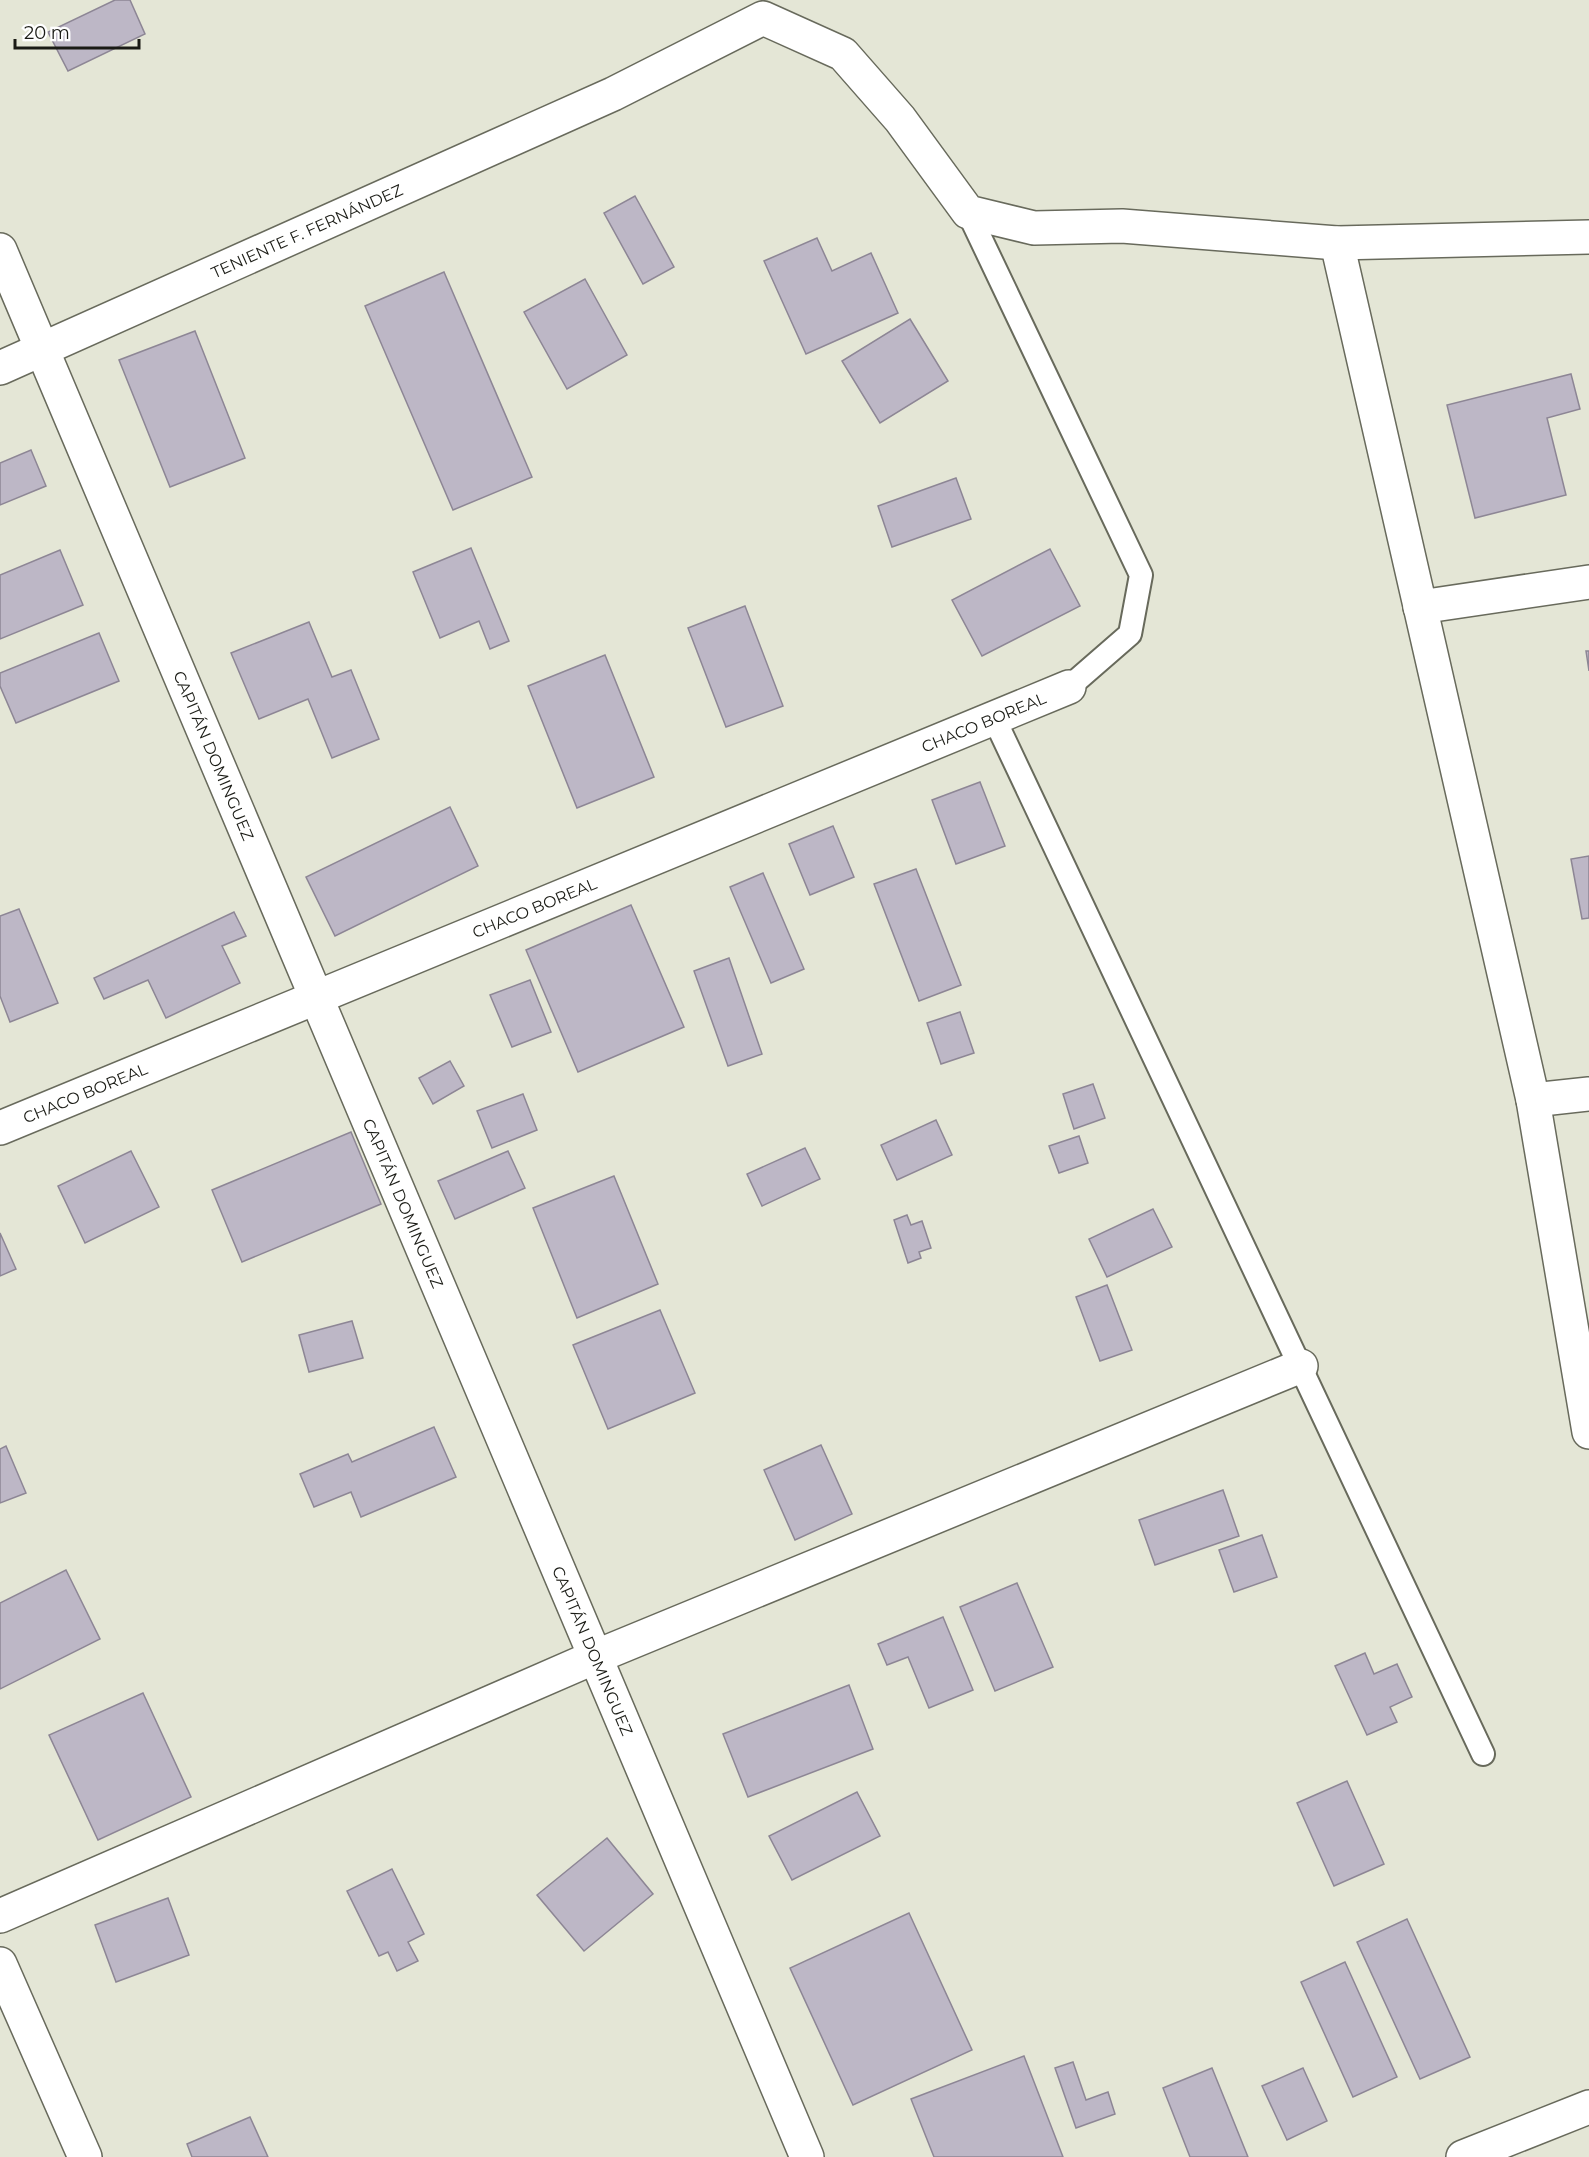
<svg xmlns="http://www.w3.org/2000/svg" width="1589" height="2157" viewBox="0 0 1589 2157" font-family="Montserrat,sans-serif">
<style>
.building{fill:#bdb7c6;stroke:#8d8695;stroke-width:1.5}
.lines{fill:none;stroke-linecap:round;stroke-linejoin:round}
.service-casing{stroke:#686a5c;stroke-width:26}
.minor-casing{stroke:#686a5c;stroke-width:36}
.service{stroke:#fff;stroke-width:22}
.minor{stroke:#fff;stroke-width:33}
.labels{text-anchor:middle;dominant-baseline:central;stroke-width:6;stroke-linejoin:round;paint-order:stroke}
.street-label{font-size:16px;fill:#1a1b15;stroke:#fff}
</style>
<rect width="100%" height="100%" fill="#e4e6d6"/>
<g class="building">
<path d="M115,0H130L145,34L68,71L48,32Z"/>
<path d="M635,196L674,267L643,284L604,213Z"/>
<path d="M817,238L832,271L871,253L898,313L806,354L764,261Z"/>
<path d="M444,272L532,477L453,510L365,306Z"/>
<path d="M585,279L627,355L567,389L524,312Z"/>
<path d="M910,319L948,381L880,423L842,361Z"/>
<path d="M195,331L245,458L170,487L119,360Z"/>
<path d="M1571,374L1580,409L1547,418L1566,495L1475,518L1447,405Z"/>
<path d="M31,450L46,486L0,505V463Z"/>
<path d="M956,478L971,519L892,547L878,506Z"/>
<path d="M471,548L509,641L490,649L479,621L440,638L413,572Z"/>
<path d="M1050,549L1080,606L982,656L952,600Z"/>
<path d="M60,550L83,605L0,639V575Z"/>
<path d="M745,606L783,706L726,727L688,628Z"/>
<path d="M309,622L332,677L351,670L379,739L332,758L308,699L259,719L231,653Z"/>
<path d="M99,633L119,681L16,723L0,686V673Z"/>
<path d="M1586,651H1589V671Z"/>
<path d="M605,655L654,777L577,808L528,686Z"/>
<path d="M980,782L1005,846L956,864L932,800Z"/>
<path d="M450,807L478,866L335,936L306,877Z"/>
<path d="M833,826L854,877L810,895L789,844Z"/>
<path d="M1589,856V918L1582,919L1571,859Z"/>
<path d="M916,869L961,985L919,1001L874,884Z"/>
<path d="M763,873L804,969L771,983L730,887Z"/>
<path d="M631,905L684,1027L578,1072L526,950Z"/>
<path d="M19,909L58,1003L10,1022L0,996V916Z"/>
<path d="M234,912L246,936L222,946L240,983L166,1018L148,980L104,999L94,978Z"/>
<path d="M729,958L762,1054L728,1066L694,971Z"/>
<path d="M530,980L551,1032L512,1047L490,995Z"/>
<path d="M960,1012L974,1053L941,1064L927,1023Z"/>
<path d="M450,1061L464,1086L433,1104L419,1078Z"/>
<path d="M1093,1084L1105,1118L1074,1129L1063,1094Z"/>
<path d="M523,1094L537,1130L492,1148L477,1111Z"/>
<path d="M936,1120L952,1155L897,1180L881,1145Z"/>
<path d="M351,1132L381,1204L242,1262L212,1190Z"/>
<path d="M1079,1136L1088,1163L1059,1173L1049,1146Z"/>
<path d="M805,1148L820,1179L762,1206L747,1174Z"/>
<path d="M131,1151L159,1207L85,1243L58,1186Z"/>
<path d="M508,1151L525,1188L455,1219L438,1181Z"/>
<path d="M614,1176L658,1284L577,1318L533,1208Z"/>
<path d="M1153,1209L1172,1247L1107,1277L1089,1239Z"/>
<path d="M907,1215L911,1225L922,1221L931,1248L919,1252L921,1258L908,1263L894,1220Z"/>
<path d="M0,1233L16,1269L0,1276Z"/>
<path d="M1107,1285L1132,1350L1100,1361L1076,1297Z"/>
<path d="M660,1310L695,1393L608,1429L573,1345Z"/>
<path d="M352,1321L363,1358L309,1372L299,1335Z"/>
<path d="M434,1427L456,1477L361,1517L351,1492L314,1507L300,1474L348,1454L352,1462Z"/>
<path d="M821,1445L852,1514L795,1540L764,1470Z"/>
<path d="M6,1446L26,1493L0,1503V1449Z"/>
<path d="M1223,1490L1239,1536L1155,1565L1139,1520Z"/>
<path d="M1262,1535L1277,1577L1234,1592L1219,1550Z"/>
<path d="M66,1570L100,1639L0,1689V1603Z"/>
<path d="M1017,1583L1053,1667L995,1691L960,1607Z"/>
<path d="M943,1617L973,1690L929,1708L908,1657L887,1665L878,1644Z"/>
<path d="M1365,1653L1374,1674L1397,1664L1412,1697L1390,1707L1397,1722L1367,1735L1335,1666Z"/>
<path d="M849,1685L873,1749L748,1797L723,1734Z"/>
<path d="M143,1693L191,1797L98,1840L49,1735Z"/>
<path d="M1347,1781L1384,1864L1334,1886L1297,1803Z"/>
<path d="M857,1792L880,1836L792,1880L769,1836Z"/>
<path d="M607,1838L653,1894L584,1951L537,1895Z"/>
<path d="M392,1869L424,1934L408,1942L418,1961L397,1971L388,1952L379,1956L347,1891Z"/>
<path d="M168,1898L189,1955L116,1982L95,1925Z"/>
<path d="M909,1913L972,2050L853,2105L790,1968Z"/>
<path d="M1407,1919L1470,2057L1420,2079L1357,1942Z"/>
<path d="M1345,1962L1397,2077L1353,2097L1301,1982Z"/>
<path d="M1024,2056L1063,2157H934L911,2099Z"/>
<path d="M1073,2062L1086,2100L1108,2092L1115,2114L1076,2128L1055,2068Z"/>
<path d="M1212,2068L1248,2157H1190L1163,2088Z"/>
<path d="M1303,2068L1327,2121L1287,2140L1262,2086Z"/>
<path d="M250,2117L268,2157H192L187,2144Z"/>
</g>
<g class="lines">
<defs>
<g id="service">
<path d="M968,212L1141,575L1130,634L1069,687"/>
<path d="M994,718L1483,1754"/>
</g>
<g id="minor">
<path d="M1337,243L1533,1100L1589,1432"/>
<path id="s1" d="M0,250L807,2157"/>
<path id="s2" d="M0,368L613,94L763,18L843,54L900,119L968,212L1034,228L1122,226L1337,243L1589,237"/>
<path d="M1420,607L1589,582"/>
<path d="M1533,1100L1589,1094"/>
<path id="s3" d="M0,1128L1069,687"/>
<path d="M0,1916L595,1657L1301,1366"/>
<path d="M0,1964L85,2157"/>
<path d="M1463,2157L1589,2107"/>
</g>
</defs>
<use href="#service" class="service-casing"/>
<use href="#minor" class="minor-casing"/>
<use href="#service" class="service"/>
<use href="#minor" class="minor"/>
</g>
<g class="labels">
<g class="street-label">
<text stroke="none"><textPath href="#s2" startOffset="336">TENIENTE F. FERNÁNDEZ</textPath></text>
<text stroke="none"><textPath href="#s3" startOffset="1064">CHACO BOREAL</textPath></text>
<text stroke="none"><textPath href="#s1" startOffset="549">CAPITÁN DOMINGUEZ</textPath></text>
<text stroke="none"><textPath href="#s3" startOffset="578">CHACO BOREAL</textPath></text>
<text stroke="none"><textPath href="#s3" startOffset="92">CHACO BOREAL</textPath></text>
<text stroke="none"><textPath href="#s1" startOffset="1035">CAPITÁN DOMINGUEZ</textPath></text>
<text stroke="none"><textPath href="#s1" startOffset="1521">CAPITÁN DOMINGUEZ</textPath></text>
</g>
</g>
<path d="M15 39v9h124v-9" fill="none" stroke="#1a1b15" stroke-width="3"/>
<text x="24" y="39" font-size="18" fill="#1a1b15" stroke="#ffffff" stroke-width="4.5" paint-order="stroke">20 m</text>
</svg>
